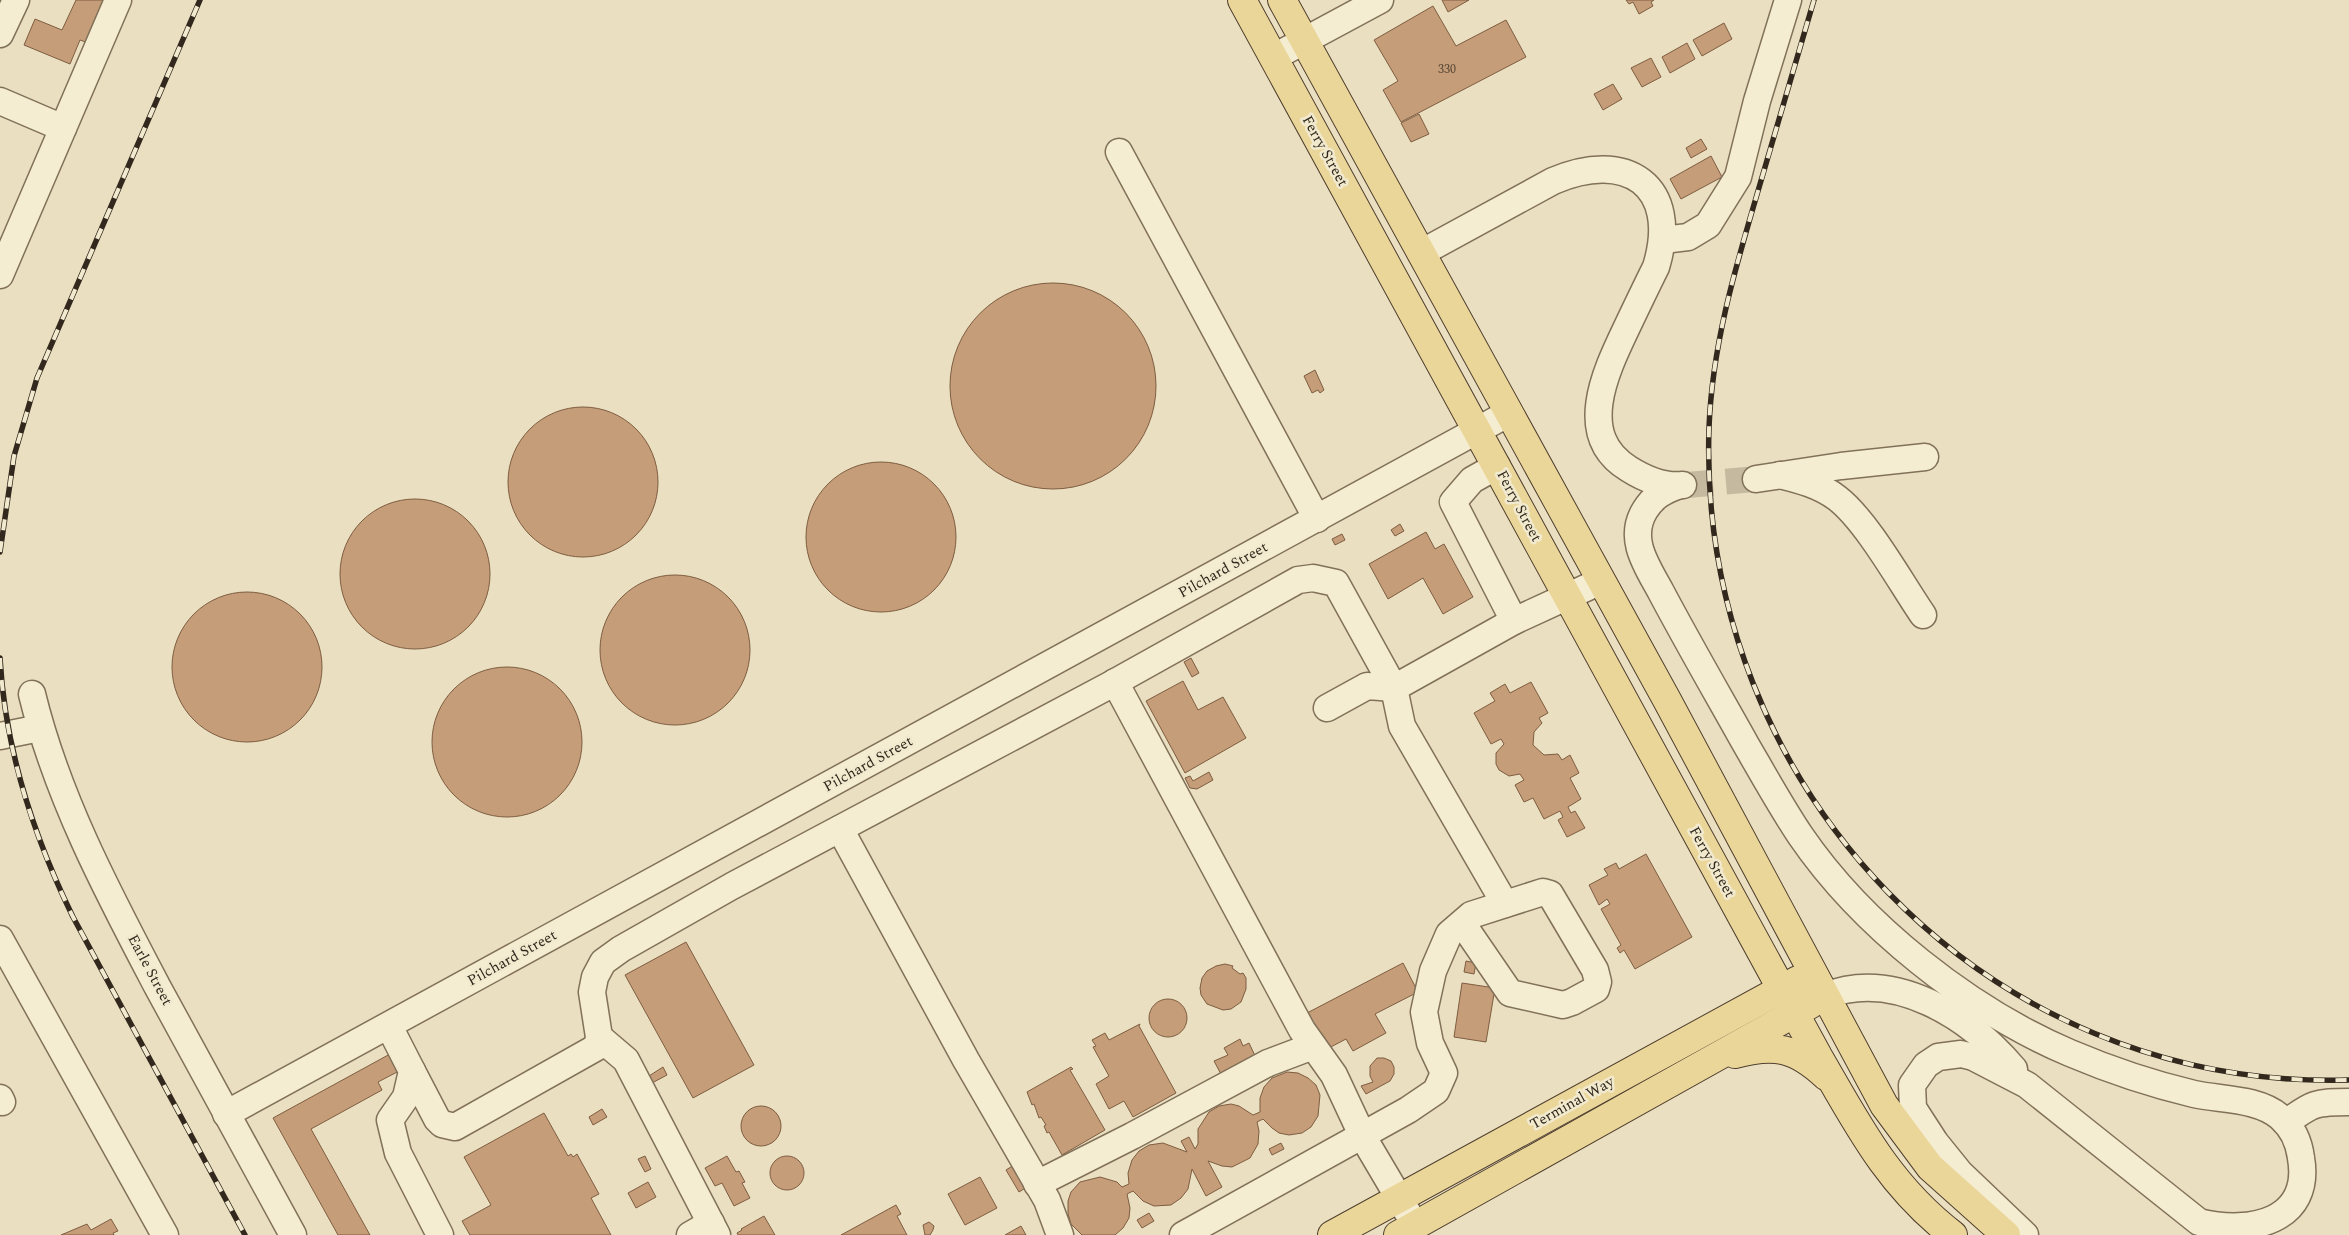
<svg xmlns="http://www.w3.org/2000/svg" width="2349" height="1235" viewBox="0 0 2349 1235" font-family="Spectral,serif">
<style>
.building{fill:#c59d79;stroke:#7e5d41}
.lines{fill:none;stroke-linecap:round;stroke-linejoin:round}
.minor-tunnel{stroke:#c5ba9f;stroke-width:26;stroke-dasharray:26 13;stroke-linecap:butt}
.minor-casing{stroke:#817159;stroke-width:29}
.major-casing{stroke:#4f3f2e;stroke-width:30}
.minor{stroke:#f5edd2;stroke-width:26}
.major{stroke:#ebd69a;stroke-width:28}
.rail-casing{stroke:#32281d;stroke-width:5.5}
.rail{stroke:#f2eacf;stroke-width:4;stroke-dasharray:11;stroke-linecap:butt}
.labels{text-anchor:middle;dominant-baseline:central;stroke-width:5;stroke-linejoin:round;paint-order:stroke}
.number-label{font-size:12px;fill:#574534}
.street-label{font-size:15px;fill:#32281d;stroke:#f2eacf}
</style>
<rect width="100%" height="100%" fill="#eadfc0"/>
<g class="building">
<path d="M76,0H107L88,43L80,40L70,64L24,45L35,19L62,30Z"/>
<path d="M1442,0H1469L1448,12Z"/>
<path d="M1626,0H1654L1651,2L1653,6L1639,14L1633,2L1629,4Z"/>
<path d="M1433,6L1456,46L1506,20L1526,57L1401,122L1383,90L1398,81L1374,40Z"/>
<path d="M1724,23L1732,39L1702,56L1693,40Z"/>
<path d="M1687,43L1695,59L1670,73L1662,57Z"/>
<path d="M1651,58L1661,77L1642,87L1631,68Z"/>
<path d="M1613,84L1622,99L1603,110L1594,94Z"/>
<path d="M1419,114L1429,134L1411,142L1401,123Z"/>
<path d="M1701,139L1707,149L1691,158L1686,148Z"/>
<path d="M1711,156L1722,177L1681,199L1670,179Z"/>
<circle cx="1053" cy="386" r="103"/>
<path d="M1315,370L1324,390L1320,393L1318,390L1312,393L1304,376Z"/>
<circle cx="583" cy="482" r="75"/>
<circle cx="881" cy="537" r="75"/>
<circle cx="415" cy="574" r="75"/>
<path d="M1400,524L1404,531L1395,536L1391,530Z"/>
<path d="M1426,532L1435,549L1444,544L1473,597L1443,614L1423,578L1388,599L1369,564Z"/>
<path d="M1342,534L1345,540L1335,545L1332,539Z"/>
<circle cx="675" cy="650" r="75"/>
<circle cx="247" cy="667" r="75"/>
<path d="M1191,658L1199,673L1192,677L1184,662Z"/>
<circle cx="507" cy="742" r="75"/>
<path d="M1183,681L1198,710L1223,697L1246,738L1185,773L1146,701Z"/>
<path d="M1531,682L1548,713L1539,718L1542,723L1534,732L1533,745L1544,755L1558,754L1562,760L1570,755L1579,773L1570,778L1581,799L1568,807L1571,813L1575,811L1585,828L1567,837L1558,820L1563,817L1560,811L1544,819L1533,798L1524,802L1515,785L1524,780L1520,774L1509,776L1499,770L1496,764V753L1504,744L1501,739L1491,744L1474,713L1495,701L1490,693L1505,684L1510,693Z"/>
<path d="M1209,772L1213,780L1197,789L1190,788L1185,778L1190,776L1193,781Z"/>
<path d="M1646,854L1692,937L1635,969L1624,950L1620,953L1617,948L1621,945L1601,909L1610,904L1607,899L1599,905L1589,885L1608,875L1604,869L1616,863L1619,869Z"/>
<path d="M686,942L754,1065L693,1098L625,975Z"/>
<path d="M1466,961L1476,963L1474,974L1464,972Z"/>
<path d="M1403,963L1418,992L1375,1014L1386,1033L1353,1051L1346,1039L1327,1049L1307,1013Z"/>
<path d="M1225,964L1233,966L1232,968L1240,974L1243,973L1246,978V989L1241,1002L1231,1009L1223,1010L1207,1004L1201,995L1200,988L1202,978L1207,971L1216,966Z"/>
<path d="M1462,983L1495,988L1486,1042L1454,1037Z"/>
<circle cx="1168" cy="1018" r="19"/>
<path d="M1140,1024L1139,1026L1176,1093L1133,1117L1124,1101L1109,1109L1096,1084L1109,1076L1093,1047L1096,1046L1092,1040L1105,1033L1109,1040Z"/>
<path d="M1240,1039L1243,1046L1249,1043L1257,1060L1223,1078L1214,1061L1228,1055L1224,1048Z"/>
<path d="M390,1054L399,1071L378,1082L382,1090L311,1129L370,1235H338L273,1118Z"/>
<path d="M1377,1058H1384L1391,1061L1394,1067V1074L1390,1081L1366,1094L1361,1086L1373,1082L1370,1076V1066Z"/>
<path d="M663,1067L667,1075L652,1083L649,1076Z"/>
<path d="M1071,1067L1073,1069L1070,1070L1105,1130L1062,1155L1049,1132L1047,1133L1044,1126L1046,1125L1041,1117L1039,1118L1034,1104L1032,1105L1027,1092Z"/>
<path d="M1287,1072L1298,1073L1308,1078L1316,1085L1320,1095L1318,1116L1311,1127L1302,1133L1289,1135L1279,1133L1272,1128L1263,1119L1257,1122L1259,1131L1258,1144L1250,1158L1232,1167L1222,1166L1208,1161L1222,1187L1206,1196L1192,1169L1188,1189L1181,1198L1171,1205L1154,1206L1143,1201L1133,1191L1127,1194L1130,1208L1129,1218L1123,1228L1115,1235H1082L1071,1224L1068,1214V1201L1071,1192L1080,1182L1100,1177L1117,1182L1122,1187L1129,1184L1128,1173L1132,1160L1139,1151L1149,1145L1163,1143L1187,1152L1181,1141L1189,1137L1195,1149L1198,1144V1129L1209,1112L1219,1106L1231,1104L1239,1106L1253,1115L1260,1112V1098L1264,1087L1272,1078Z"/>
<circle cx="761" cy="1126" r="20"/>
<path d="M602,1109L607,1117L593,1125L589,1117Z"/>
<path d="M544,1113L568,1156L571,1154L573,1157L577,1154L599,1194L591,1198L611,1235H470L462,1221L491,1205L464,1157Z"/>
<path d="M1281,1143L1284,1149L1272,1155L1269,1149Z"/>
<path d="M645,1156L651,1169L645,1172L638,1159Z"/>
<path d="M727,1156L736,1172L739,1171L745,1182L742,1183L750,1198L734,1206L722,1183L715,1186L705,1168Z"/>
<circle cx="787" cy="1173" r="17"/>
<path d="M1014,1165L1027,1187L1019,1192L1006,1170Z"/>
<path d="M980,1177L997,1208L965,1225L948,1194Z"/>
<path d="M648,1182L656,1197L636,1208L628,1193Z"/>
<path d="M896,1205L901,1214L897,1216L907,1235H841Z"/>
<path d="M1149,1213L1154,1221L1142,1228L1137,1220Z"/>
<path d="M764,1216L775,1235H738L737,1233L742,1230L741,1229Z"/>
<path d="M111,1219L118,1231L113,1233L114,1235H61L87,1224L91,1230Z"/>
<path d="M929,1222L934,1226L933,1230L930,1235H925L923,1225Z"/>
<path d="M1021,1226L1026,1235H1005Z"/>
</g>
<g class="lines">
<path class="minor-tunnel" d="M1687,485L1756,479"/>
<defs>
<g id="minor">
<path d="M0,34L16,0"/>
<path d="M1274,57L1380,0"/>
<path d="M0,101L63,128"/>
<path d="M1119,152L1317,519"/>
<path d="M1663,240L1688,237L1708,225L1738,177L1757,101L1788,0"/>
<path d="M1421,253L1553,181C1626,149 1681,185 1656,267C1646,287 1636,308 1626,329C1605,373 1575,436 1629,469C1645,479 1664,487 1683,485"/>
<path d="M0,275L118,0"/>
<path d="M1497,466L1472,480L1453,502L1514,621"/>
<path d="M1780,475C1800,480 1820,485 1837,498C1867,521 1901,583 1923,615"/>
<path d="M1756,479L1841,466L1925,457"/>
<path d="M1677,486C1663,491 1653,497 1645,510C1627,539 1647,566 1661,592C1688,643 1717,693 1745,743C1763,774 1780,805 1800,835C1862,926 1969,1010 2070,1053C2110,1070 2152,1084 2194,1094C2221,1100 2258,1098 2280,1117C2292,1127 2299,1142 2301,1158C2312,1221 2251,1235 2199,1222L2027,1085L1973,1057L1961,1054L1938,1057L1926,1065L1912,1085L1913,1108L1935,1142L1960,1173L2025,1235"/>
<path d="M1115,682L1302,1030L1334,1075L1363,1137L1415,1225"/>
<path d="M32,694C57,797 108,893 157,986C202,1069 247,1152 293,1235"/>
<path d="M1327,708L1367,686L1394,688"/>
<path d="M0,736L40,728"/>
<path d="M840,829L966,1060L1047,1200L1060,1235"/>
<path d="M1505,904L1402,726L1394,688L1514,621L1601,581"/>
<path d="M0,939L165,1235"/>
<path d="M1825,996C1895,968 1970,1017 2014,1069"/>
<path d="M389,1026L412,1071L406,1097L390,1120L398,1153L440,1235"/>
<path d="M599,1037L626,1060L717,1235"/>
<path d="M412,1071L437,1119L442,1124L455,1127L597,1047L599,1037L592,992L595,977L603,962L621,949L732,886L1110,685L1298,580L1313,578L1336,583L1394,688"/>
<path d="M0,1098L2,1102"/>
<path d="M226,1114L1509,413"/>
<path d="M2286,1123C2312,1103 2316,1102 2349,1102"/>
<path d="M1037,1184L1132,1136L1268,1063L1313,1046"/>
<path d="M690,1235L711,1223"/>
<path d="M1183,1235L1408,1110L1436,1091L1444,1073L1430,1043L1424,1012L1433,971L1449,934L1471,915L1543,892L1550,894L1595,970L1598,982L1596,989L1572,1002L1563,1005L1510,993L1462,923"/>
</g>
<g id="major">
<path d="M1242,0L1818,1056C1858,1125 1888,1185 1953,1235"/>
<path d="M1282,0L1667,700L1884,1105L1930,1167L2006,1235"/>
<path d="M1735,1054C1775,1043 1796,1048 1826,1076"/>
<path d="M1332,1235L1798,980"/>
<path d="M1398,1235L1811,1004"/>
</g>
</defs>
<use href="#minor" class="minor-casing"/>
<use href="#major" class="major-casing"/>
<use href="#minor" class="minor"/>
<use href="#major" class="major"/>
<defs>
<g id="rail">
<path d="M1814,0C1795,64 1777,127 1758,191C1735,269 1712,346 1709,428C1697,787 1986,1091 2349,1080"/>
<path d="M0,552L14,456L37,378L200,0"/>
<path d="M0,658C5,750 33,835 73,917L245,1235"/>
</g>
</defs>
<use href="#rail" class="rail-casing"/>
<use href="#rail" class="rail"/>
</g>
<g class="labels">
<g class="number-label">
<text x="1447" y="69">330</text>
</g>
<g class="street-label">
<text transform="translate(1325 151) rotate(61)">Ferry Street</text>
<text transform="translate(1519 506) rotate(62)">Ferry Street</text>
<text transform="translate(1223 570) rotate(-29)">Pilchard Street</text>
<text transform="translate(868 764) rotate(-29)">Pilchard Street</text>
<text transform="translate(1712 862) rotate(61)">Ferry Street</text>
<text transform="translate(512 958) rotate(-29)">Pilchard Street</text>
<text transform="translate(150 970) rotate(62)">Earle Street</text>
<text transform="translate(1572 1103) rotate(-29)">Terminal Way</text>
</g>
</g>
</svg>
